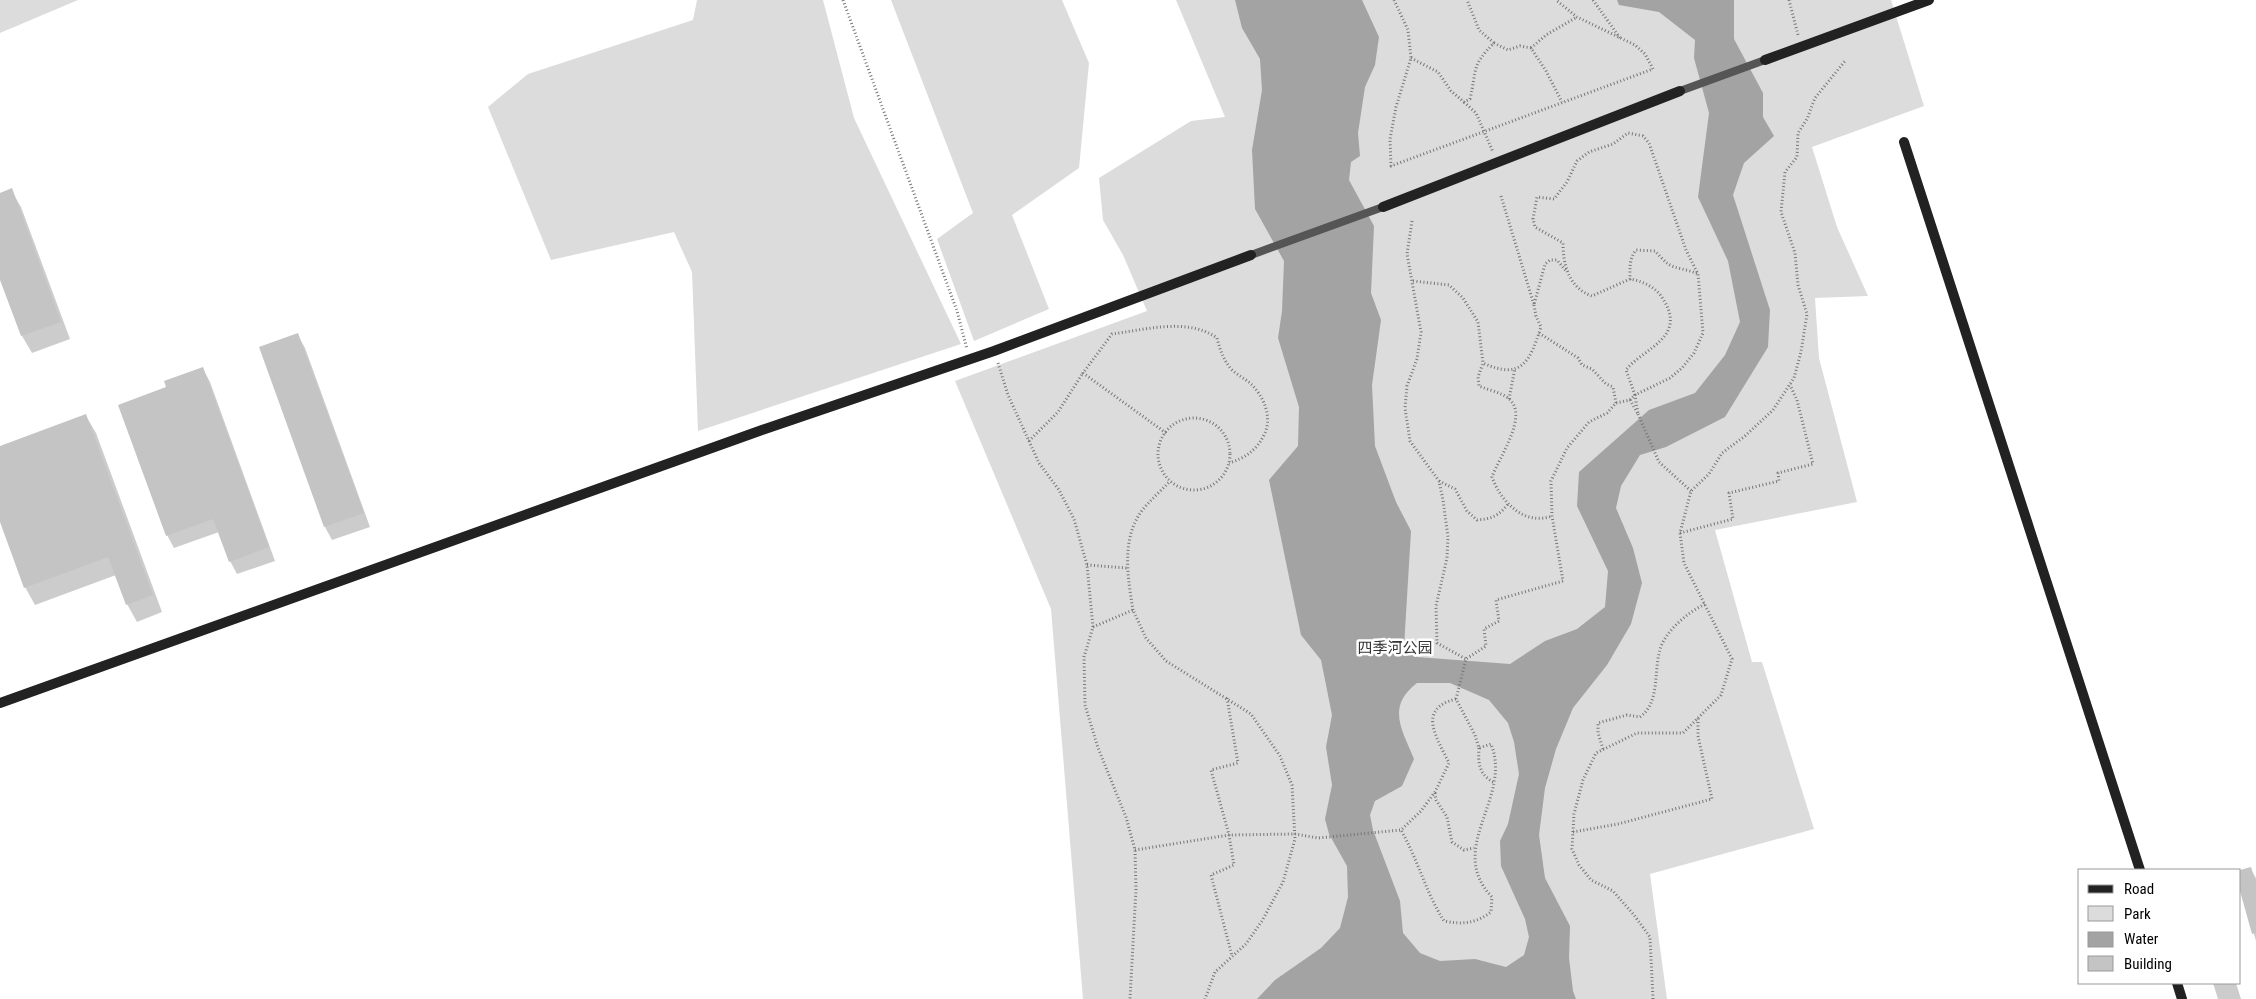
<svg xmlns="http://www.w3.org/2000/svg" width="2256" height="999" viewBox="0 0 2256 999" font-family="'Roboto Condensed','Noto Sans SC',sans-serif">
<style>
.green{fill:#dcdcdc}
.water{fill:#a3a3a3;fill-rule:evenodd}
.shadow{fill:#0003}
.building{fill:#c4c4c4}
.lines{fill:none;stroke-linecap:round;stroke-linejoin:round}
.path{stroke:#777;stroke-width:3;stroke-dasharray:1 2.5;stroke-linecap:butt}
.lane{stroke:#555;stroke-width:8}
.secondary{stroke:#222;stroke-width:10}
.labels{text-anchor:middle;dominant-baseline:central;stroke-width:5;stroke-linejoin:round;paint-order:stroke}
.park-label{font-size:15px;fill:#333;stroke:#fff}
</style>
<rect width="100%" height="100%" fill="#fff"/>
<g class="green">
<path d="M0,0H78L0,33Z"/>
<path d="M697,0H823L854,118L961,344L698,431L692,272L674,232L551,260L488,107L528,74L693,20Z"/>
<path d="M891,0H1062L1089,63L1079,168L1012,215L1049,309L974,341L937,239L973,213Z"/>
<path d="M1176,0H1891L1924,106L1812,147L1837,227L1868,296L1815,298L1819,358L1857,502L1715,530L1752,662H1762L1814,829L1650,874L1667,999H1083L1051,609L955,381L1147,311L1123,255L1103,220L1099,178L1191,121L1225,117Z"/>
</g>
<path class="water" d="M1235,0H1362L1379,37L1375,65L1365,87L1358,133L1360,156L1351,162L1349,180L1374,226L1371,293L1381,320L1372,385L1375,446L1396,502L1411,531L1404,647L1417,657L1510,664L1545,641L1577,629L1605,607L1608,571L1577,506L1579,472L1649,410L1695,393L1725,355L1740,322L1728,261L1698,197L1709,113L1694,58L1695,40L1659,12L1619,5L1617,0H1734V39L1763,93V117L1774,136L1744,163L1733,195L1770,310L1768,347L1725,417L1666,447L1640,455L1621,486L1616,508L1633,548L1642,583L1631,624L1607,665L1573,708L1556,749L1545,788L1539,835L1545,878L1570,926L1569,958L1573,991L1576,999H1257L1275,980L1321,948L1340,928L1348,897L1347,866L1329,834L1325,819L1332,785L1326,747L1332,715L1321,660L1301,635L1269,480L1298,446L1299,407L1278,338L1282,311L1284,261L1255,209L1252,150L1262,90L1260,59L1242,28ZM1417,683H1450L1489,700L1508,723L1514,742L1519,774L1508,824L1500,841L1501,866L1525,919L1529,937L1524,955L1506,967L1475,959L1440,961L1420,953L1403,933L1400,901L1373,830L1370,815L1375,801L1402,786L1414,759C1402,729 1386,707 1417,683Z"/>
<g class="shadow">
<path d="M11,190L21,207L70,339L32,353L22,336L0,276V194Z"/>
<path d="M297,334L305,348L370,527L332,540L325,527L260,347Z"/>
<path d="M203,369L210,382L275,561L237,574L230,561L219,532L174,548L167,535L168,387Z"/>
<path d="M86,416L96,433L162,612L137,622L127,604L116,575L35,605L25,587L0,519V447Z"/>
<path d="M2250,868L2256,878V941L2240,887V872Z"/>
<path d="M2213,983H2236L2241,999H2218Z"/>
</g>
<g class="building">
<path d="M12,188L61,322L21,336L0,280V193Z"/>
<path d="M298,333L364,513L324,527L259,347Z"/>
<path d="M203,367L269,547L229,562L213,519L166,536L118,405L166,387L164,381Z"/>
<path d="M86,414L153,595L126,605L108,557L24,588L0,522V446Z"/>
<path d="M2251,867L2256,883V933L2252,934L2240,891V870Z"/>
</g>
<g class="lines">
<g class="path">
<path d="M843,0L957,311L967,349"/>
<path d="M1394,0L1408,30L1411,58L1396,107L1390,139L1391,166L1653,69L1645,54L1635,45L1577,17L1556,0"/>
<path d="M1593,0L1620,38"/>
<path d="M1789,0L1798,35"/>
<path d="M1494,43L1508,50L1520,46L1531,48L1546,71L1562,102"/>
<path d="M1531,48L1546,35L1577,17"/>
<path d="M1411,58L1438,72L1451,91L1464,102L1470,99C1477,69 1471,66 1494,43L1479,30L1467,0"/>
<path d="M1464,102L1476,113L1493,152"/>
<path d="M1501,196L1534,305L1545,264L1550,260H1557L1566,271"/>
<path d="M1412,221L1407,254L1421,332L1417,359L1407,386L1405,408L1410,441L1439,481L1443,500L1448,537L1447,558L1436,606L1437,643L1466,659"/>
<path d="M1413,281L1449,285L1463,298L1478,322L1483,363"/>
<path d="M1534,305L1536,316L1541,327C1530,361 1522,381 1483,363L1478,377L1479,386C1488,390 1500,392 1508,398C1530,415 1499,457 1492,477C1501,502 1524,526 1552,516"/>
<path d="M1539,333L1578,358L1582,365L1592,369L1606,384L1613,387L1616,403"/>
<path d="M998,363L1008,395L1039,463L1059,490L1074,519L1087,565L1093,627L1084,657L1085,705L1098,748L1126,817L1135,850L1136,889L1130,999"/>
<path d="M1509,399L1515,368"/>
<path d="M1630,400L1635,395L1626,370C1643,348 1688,338 1663,299C1657,288 1643,281 1630,279"/>
<path d="M1638,414L1659,462L1691,491"/>
<circle cx="1194" cy="454" r="36"/>
<path d="M1166,433L1083,373L1112,334C1144,330 1188,317 1217,338C1220,350 1223,359 1231,369C1237,375 1244,378 1250,383C1264,396 1273,418 1264,435C1256,451 1245,458 1229,463"/>
<path d="M1029,441L1058,412L1083,373"/>
<path d="M1439,481L1455,489L1467,511L1477,520C1491,519 1499,516 1508,504"/>
<path d="M1680,533L1733,519L1729,493L1779,481L1778,473L1813,464L1797,400L1790,385"/>
<path d="M1087,565L1127,568"/>
<path d="M1133,610C1128,579 1121,540 1141,512C1149,501 1161,491 1170,481"/>
<path d="M1093,627L1133,610L1146,638L1166,661L1251,714L1280,756L1292,785L1295,839L1283,882L1262,921L1246,944L1215,972L1205,999"/>
<path d="M1227,698L1238,763L1211,770L1229,835L1234,865L1211,875L1232,956"/>
<path d="M1456,699L1466,659L1486,646L1484,629L1499,621L1496,600L1563,581L1552,516L1551,481L1567,448L1589,422L1607,413L1616,403L1630,400L1638,414L1635,395L1670,378L1682,368L1694,353L1703,333L1698,274L1686,250L1649,143L1643,136L1628,133L1613,144L1589,152L1577,161L1567,182L1554,199L1537,197L1533,219L1535,227L1563,243C1563,265 1569,288 1592,296L1630,279C1630,268 1629,259 1636,250L1655,251C1659,255 1663,260 1667,263C1674,269 1688,269 1698,274"/>
<path d="M1479,748C1478,764 1479,775 1495,783"/>
<path d="M1603,749L1598,733V723L1627,715L1640,717C1662,701 1652,667 1662,644C1670,627 1689,612 1705,604"/>
<path d="M1435,793L1436,800L1447,817L1452,842L1464,850L1474,848"/>
<path d="M1573,832L1618,824L1712,799L1698,736V716"/>
<path d="M1135,850L1229,835L1295,834L1318,838L1401,830L1421,811L1435,792L1449,763C1437,738 1416,709 1456,699L1475,735L1479,748L1491,744C1513,798 1445,848 1492,897L1491,912C1476,923 1463,925 1444,921C1426,893 1418,860 1401,830"/>
<path d="M1653,999L1650,937L1634,915L1613,891L1591,880L1579,865L1572,849L1574,814L1583,780L1596,753L1637,733H1683L1721,695L1732,659L1684,563L1680,533L1691,491L1709,474L1722,453L1745,436L1773,410L1794,378L1801,352L1807,314L1798,285L1795,253L1781,212L1785,172L1797,157L1798,133L1807,119L1815,98L1845,61"/>
</g>
<g class="lane">
<path d="M1680,91L1765,60"/>
<path d="M1251,255L1383,207"/>
</g>
<g class="secondary">
<path d="M1765,60L1929,0"/>
<path d="M1904,142L2140,870"/>
<path d="M1383,207L1680,91"/>
<path d="M0,703L762,430L994,351L1251,255"/>
<path d="M2177,983L2182,999"/>
</g>
</g>
<g class="labels">
<g class="park-label">
<text x="1395" y="648">四季河公园</text>
</g>
</g>
<rect x="2078" y="869" width="162" height="115" fill="#ffffff" stroke="#999999"/>
<rect x="2088" y="885" width="25" height="8" fill="#222222" stroke="#999999"/>
<text x="2124" y="894" font-size="15" fill="#000000">Road</text>
<rect x="2088" y="906" width="25" height="15" fill="#dcdcdc" stroke="#999999"/>
<text x="2124" y="919" font-size="15" fill="#000000">Park</text>
<rect x="2088" y="932" width="25" height="15" fill="#a3a3a3" stroke="#999999"/>
<text x="2124" y="944" font-size="15" fill="#000000">Water</text>
<rect x="2088" y="956" width="25" height="15" fill="#c4c4c4" stroke="#999999"/>
<text x="2124" y="969" font-size="15" fill="#000000">Building</text>
</svg>
